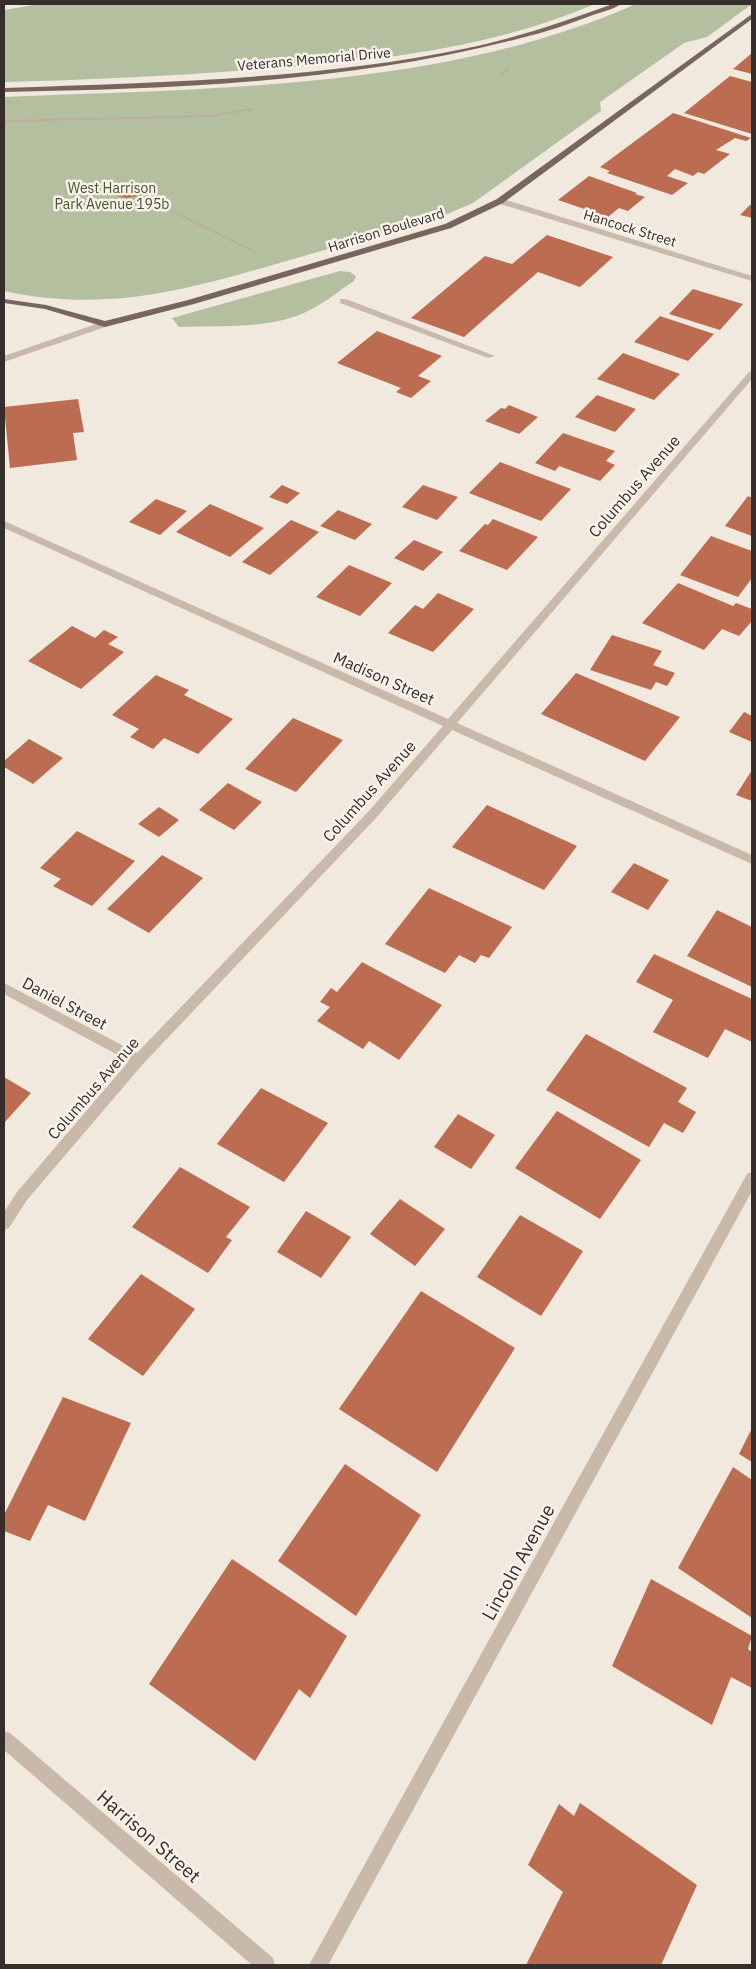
<svg xmlns="http://www.w3.org/2000/svg" width="756" height="1969" viewBox="0 0 756 1969" font-family="'IBM Plex Sans',sans-serif">
<style>
.green{fill:#b4bf9f}
.building{fill:#bc6d51}
.lines{fill:none;stroke-linecap:round;stroke-linejoin:round}
.path{stroke:#b4a395;stroke-width:2;stroke-dasharray:1 1;stroke-linecap:butt}
.minor{fill:#c8b9ab;fill-rule:evenodd}
.major{fill:#77665c;fill-rule:evenodd}
.labels{text-anchor:middle;dominant-baseline:central;stroke-width:5;stroke-linejoin:round;paint-order:stroke}
.far-street-label{font-size:14px;fill:#362e2a;stroke:#f9f2eb}
.far-park-label{font-size:14px;fill:#45532f;stroke:#f9f2eb}
.street-label{font-size:16px;fill:#362e2a;stroke:#f9f2eb}
.near-street-label{font-size:19px;fill:#362e2a;stroke:#f9f2eb}
</style>
<rect width="100%" height="100%" fill="#f1e8de"/>
<g class="green">
<path d="M39,4H595C487,50 367,62 250,70C168,76 86,80 4,82V10Z"/>
<path d="M636,4H752L707,37L684,43L600,102L601,111L473,203L440,217C387,232 335,247 283,262C187,290 105,313 4,291V97C213,88 442,90 636,4Z"/>
<path d="M340,271L350,272L356,276L354,281C340,290 327,301 312,309C274,330 222,325 179,327L172,318Z"/>
</g>
<g class="building">
<path d="M752,53V74L733,69Z"/>
<path d="M730,76L752,82V134L684,113Z"/>
<path d="M673,113L751,138L746,141L735,138L716,150L730,154L704,174L698,172L693,176L675,169L667,176L688,183L672,195L607,173L610,171L600,167Z"/>
<path d="M589,176L637,193L635,194L645,197L628,211L619,208L608,217L558,200Z"/>
<path d="M137,184L145,187V193L141,196L126,198L117,196L115,192L124,185Z"/>
<path d="M752,203V218L740,215Z"/>
<path d="M547,235L613,257L580,287L538,272L464,337L411,318L485,256L512,264Z"/>
<path d="M693,289L743,304L720,330L669,314Z"/>
<path d="M660,316L714,334L688,361L634,342Z"/>
<path d="M377,331L442,356L418,376L431,381L411,398L396,392L401,388L337,363Z"/>
<path d="M623,353L680,374L654,400L597,379Z"/>
<path d="M597,395L636,409L615,432L575,417Z"/>
<path d="M78,399L84,432L73,433L77,460L10,468L4,407Z"/>
<path d="M509,405L538,417L519,434L485,421L501,408L505,409Z"/>
<path d="M563,433L615,451L606,461L615,465L600,481L559,466L555,471L535,463Z"/>
<path d="M500,462L571,489L541,521L469,493Z"/>
<path d="M282,485L300,493L287,504L269,497Z"/>
<path d="M423,485L458,497L437,520L402,507Z"/>
<path d="M748,496L752,498V536L725,526Z"/>
<path d="M156,499L187,511L160,535L129,522Z"/>
<path d="M210,504L264,528L230,557L176,532Z"/>
<path d="M338,510L372,524L355,540L320,526Z"/>
<path d="M493,519L538,537L507,570L459,551L485,524L488,525Z"/>
<path d="M291,520L319,532L270,575L242,562Z"/>
<path d="M711,536L752,551V578L738,597L680,575Z"/>
<path d="M414,540L443,552L423,571L394,558Z"/>
<path d="M349,565L392,583L360,616L316,597Z"/>
<path d="M678,583L733,606L736,603L752,609V621L739,636L722,629L704,650L642,623Z"/>
<path d="M438,593L474,609L433,652L388,633L415,605L423,609Z"/>
<path d="M72,626L95,638L104,630L118,637L108,644L124,652L81,689L28,661Z"/>
<path d="M612,635L662,651L653,665L675,673L667,686L656,682L651,690L590,670Z"/>
<path d="M576,673L680,717L645,761L541,714Z"/>
<path d="M156,675L189,690L184,695L233,719L198,754L164,738L153,749L130,737L139,729L112,715Z"/>
<path d="M744,712L752,716V742L729,732Z"/>
<path d="M293,718L343,740L296,792L245,769Z"/>
<path d="M29,739L63,758L33,784L4,767V761Z"/>
<path d="M752,770V801L736,795Z"/>
<path d="M228,783L262,802L234,830L199,810Z"/>
<path d="M487,805L577,846L544,890L452,847Z"/>
<path d="M159,807L179,820L159,837L138,824Z"/>
<path d="M77,831L135,861L92,906L53,886L61,879L40,868Z"/>
<path d="M162,855L203,878L149,933L107,909Z"/>
<path d="M634,863L669,880L648,910L611,892Z"/>
<path d="M429,888L512,927L489,958L481,955L475,963L459,955L445,973L385,944Z"/>
<path d="M717,910L752,927V987L687,956Z"/>
<path d="M654,954L752,999V1042L725,1029L708,1058L653,1032L673,1000L636,982Z"/>
<path d="M362,962L442,1005L399,1060L369,1041L363,1049L317,1021L330,1007L320,1002L331,988L337,992Z"/>
<path d="M586,1034L687,1088L678,1102L696,1112L683,1133L664,1123L649,1147L546,1090Z"/>
<path d="M4,1077L31,1093L4,1123Z"/>
<path d="M261,1088L328,1123L284,1182L217,1144Z"/>
<path d="M557,1111L641,1160L600,1219L515,1168Z"/>
<path d="M458,1114L495,1135L471,1169L434,1147Z"/>
<path d="M180,1167L250,1207L226,1237L232,1240L208,1273L132,1227Z"/>
<path d="M400,1199L445,1229L415,1266L370,1234Z"/>
<path d="M306,1211L351,1237L321,1278L277,1252Z"/>
<path d="M520,1215L583,1251L541,1316L477,1277Z"/>
<path d="M141,1274L195,1309L143,1376L88,1339Z"/>
<path d="M421,1291L515,1348L437,1472L339,1409Z"/>
<path d="M63,1397L131,1423L85,1521L48,1505L30,1541L4,1531V1515Z"/>
<path d="M752,1428V1462L739,1454Z"/>
<path d="M345,1464L421,1515L356,1616L278,1561Z"/>
<path d="M733,1467L752,1480V1618L678,1568Z"/>
<path d="M232,1559L347,1636L310,1698L299,1689L255,1761L149,1684Z"/>
<path d="M651,1579L752,1636L748,1649L752,1652V1688L731,1677L712,1725L612,1666Z"/>
<path d="M580,1803L697,1885L661,1965H526L563,1892L528,1865L559,1804L574,1816Z"/>
</g>
<g class="lines">
<g class="path">
<path d="M502,75L509,68"/>
<path d="M4,121L210,116L253,109"/>
<path d="M141,196L255,252"/>
</g>
<g class="minor">
<path d="M497,199H503L752,276V281L497,203Z"/>
<path d="M340,299H346L495,356L488,358L340,303Z"/>
<path d="M105,321L109,324L108,326L4,362V356Z"/>
<path d="M752,371V379L457,723L752,855V864L452,730L376,818L143,1064L27,1200L9,1228L4,1230V1212L17,1192L129,1061L4,994V983L137,1053L368,812L443,726L4,528V521L448,719L749,372Z"/>
<path d="M752,1172V1191L328,1965H309L747,1174Z"/>
<path d="M4,1731L10,1733L273,1958L275,1965H252L4,1750Z"/>
</g>
<g class="major">
<path d="M613,4H621C614,9 602,12 593,15C569,24 546,32 521,38C353,82 177,89 4,92V88C159,82 316,80 468,48C517,38 565,21 613,4Z"/>
<path d="M752,14V19L503,203L451,228L194,304L105,327L45,309L4,303V299L46,305L105,321L188,300L445,224L497,199Z"/>
</g>
</g>
<g class="labels">
<g class="far-street-label">
<text transform="translate(314 59) rotate(-5)">Veterans Memorial Drive</text>
<text transform="translate(630 228) rotate(17)">Hancock Street</text>
<text transform="translate(386 230) rotate(-17)">Harrison Boulevard</text>
</g>
<g class="far-park-label">
<text x="112" y="188">West Harrison<tspan x="112" dy="16">Park Avenue 195b</tspan></text>
</g>
<g class="street-label">
<text transform="translate(634 486) rotate(-49)">Columbus Avenue</text>
<text transform="translate(384 678) rotate(24)">Madison Street</text>
<text transform="translate(369 791) rotate(-48)">Columbus Avenue</text>
<text transform="translate(65 1003) rotate(28)">Daniel Street</text>
<text transform="translate(93 1088) rotate(-49)">Columbus Avenue</text>
</g>
<g class="near-street-label">
<text transform="translate(518 1562) rotate(-61)">Lincoln Avenue</text>
<text transform="translate(149 1836) rotate(41)">Harrison Street</text>
</g>
</g>
<rect width="756" height="1969" fill="none" stroke="#362e2a" stroke-width="10"/>
</svg>
